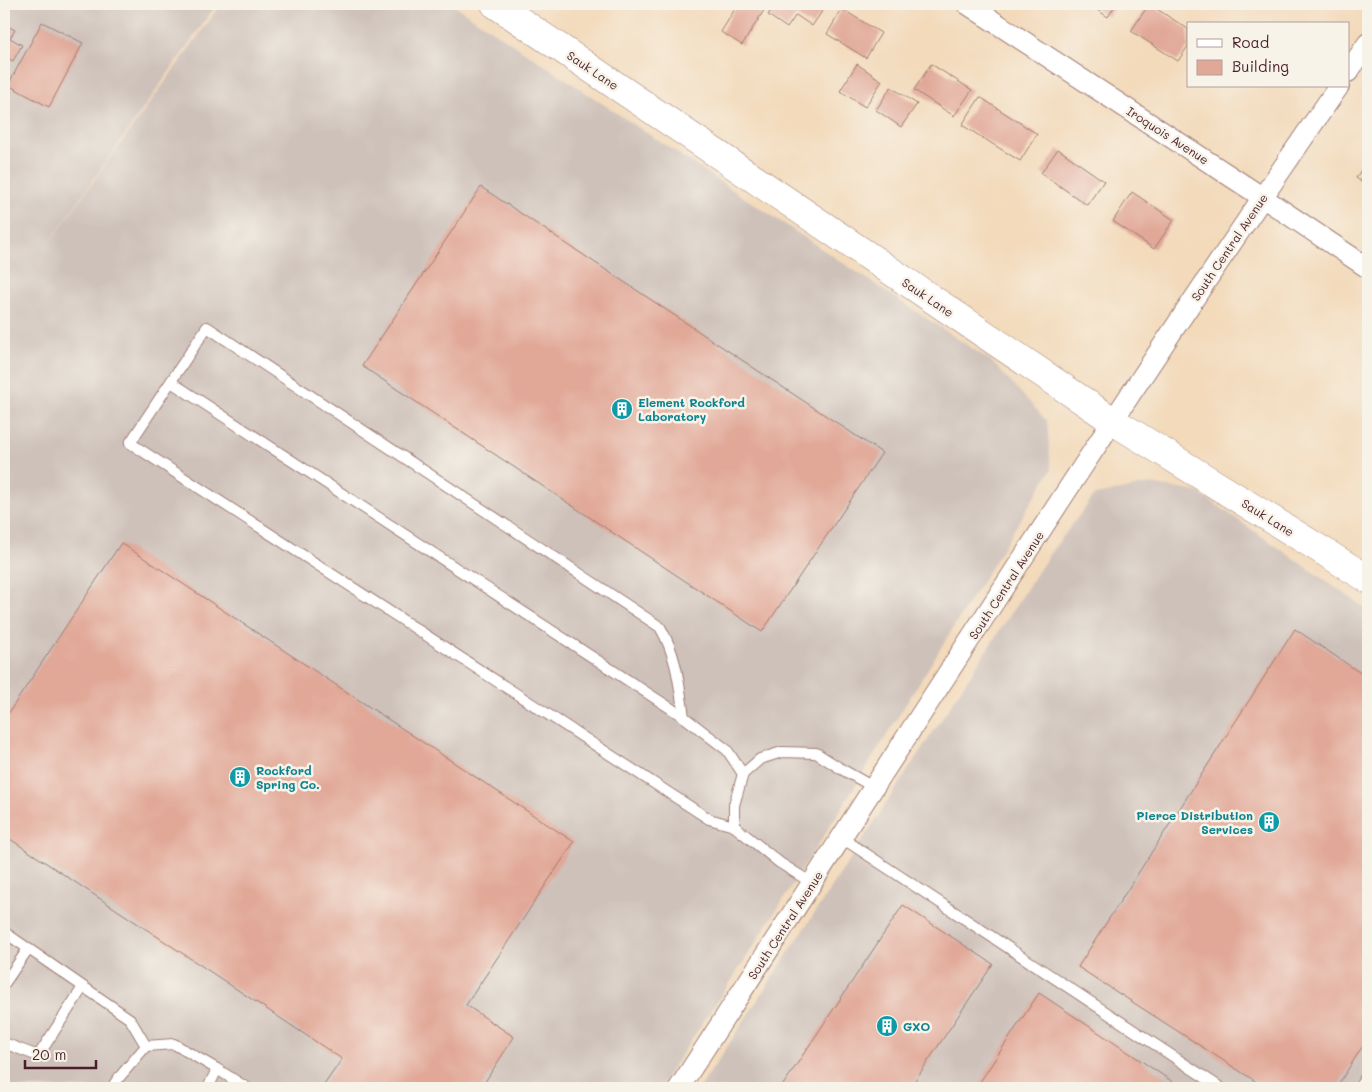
<svg xmlns="http://www.w3.org/2000/svg" width="1372" height="1092" font-family="Mali,sans-serif">
	<style>
		.industrial { fill: #cec1ba }
		.building { fill: #e1a797 }
		.lines { fill: none; stroke-linecap: round; stroke-linejoin: round }
		.lane-casing { stroke: #9e7c73; stroke-width: 12 }
		.street-casing { stroke: #9e7c73; stroke-width: 22 }
		.secondary-casing { stroke: #9e7c73; stroke-width: 29 }
		.lane { stroke: #fff; stroke-width: 10 }
		.street { stroke: #fff; stroke-width: 20 }
		.secondary { stroke: #fff; stroke-width: 28 }
		.labels { text-anchor: middle; dominant-baseline: central; stroke-width: 5; stroke-linejoin: round; paint-order: stroke }
		.street-label { font-size: 12px; fill: #4a1f2b; stroke: #f7f3e8 }
		.culture-label { font-size: 12px; font-weight: bold; fill: #0d838f; stroke: #f7f3e8; text-anchor: start }
	</style>
	<rect width="100%" height="100%" fill="#f7f3e8"/>
	<filter id="ink" filterUnits="userSpaceOnUse"><feTurbulence type="fractalNoise" baseFrequency=".02" numOctaves="2"/><feDisplacementMap in="SourceGraphic" scale="10" xChannelSelector="R" yChannelSelector="G"/><feConvolveMatrix kernelMatrix="1 2 1 2 8 2 1 2 1" color-interpolation-filters="sRGB"/></filter>
	<filter id="wash" filterUnits="userSpaceOnUse"><feTurbulence type="fractalNoise" baseFrequency=".0096" numOctaves="4" result="noise"/><feDisplacementMap in="SourceGraphic" scale="20" xChannelSelector="R" yChannelSelector="G"/><feGaussianBlur stdDeviation="1.12" result="paint"/><feColorMatrix in="noise" values="0 0 0 0 0 0 0 0 0 0 0 0 0 0 0 0 0 1.4 0 .05"/><feComposite in="paint" operator="in"/></filter>
	<g filter="url(#wash)">
		<rect width="100%" height="100%" fill="#f3dabb"/>
		<g class="industrial">
			<path d="M4,4h213l-183,260 187,-260h231l539,357 56,60 4,49 -212,342 -104,163 -76,113h-655z"/>
			<path d="M1150,484l48,8 170,118v478h-668l351,-536 44,-57z"/>
		</g>
		<g id="blocks">
			<g class="building">
				<path d="M738,4h30l-26,41 -21,-13z"/>
				<path d="M775,4h52l-15,22 -16,-11 -9,13 -19,-13z"/>
				<path d="M1088,4h28l-8,13z"/>
				<path d="M1149,4l39,25v17l-10,15 -47,-30z"/>
				<path d="M842,9l39,24 -15,25 -39,-24z"/>
				<path d="M42,22l41,21 -34,64 -41,-22z"/>
				<path d="M4,24l11,6 -5,8 12,7 -9,16 -9,-5z"/>
				<path d="M857,64l25,17 -17,26 -25,-16z"/>
				<path d="M931,64l41,26 -18,26 -40,-26z"/>
				<path d="M891,87l26,17 -16,23 -25,-17z"/>
				<path d="M980,97l57,37 -17,27 -58,-36z"/>
				<path d="M1058,149l46,32 -17,24 -46,-32z"/>
				<path d="M1368,158v28l-12,-8z"/>
				<path d="M481,187l401,266 -120,179 -400,-266z"/>
				<path d="M1132,192l42,28 -20,29 -41,-28z"/>
				<path d="M121,543l453,299 -108,163 48,32 -33,51h-151l-6,-3 18,-26 -338,-224v-115z"/>
				<path d="M1295,629l73,49v360l-32,50h-70l-188,-121z"/>
				<path d="M903,905l90,59 -83,124h-129z"/>
				<path d="M1039,993l143,95h-206z"/>
			</g>
		</g>
	</g>
	<g filter="url(#ink)">
		<use href="#blocks" fill-opacity="0" stroke="#9e7c73" stroke-width="1"/>
		<g class="lines">
			<g class="lane-casing">
				<g id="lane">
					<path d="M171,382l513,335"/>
					<path d="M734,826l-25,-7 -579,-376 77,-116 453,300c17,29 19,57 24,90l43,33 16,24"/>
					<path d="M842,838l379,250"/>
					<path d="M812,883l-32,-20 -46,-37v-21l9,-31 17,-15 22,-7 34,1 27,17 32,18"/>
					<path d="M4,932l126,87 16,27"/>
					<path d="M4,984l24,-35"/>
					<path d="M4,1043l34,13 45,-69"/>
					<path d="M112,1088l5,-8 29,-34 28,-2 43,25 30,19"/>
					<path d="M208,1088l9,-19"/>
					<path d="M1359,1088l9,-14"/>
				</g>
			</g>
			<g class="street-casing">
				<g id="street">
					<path d="M967,4l295,193 106,71"/>
					<path d="M1348,72l20,-29"/>
					<path d="M679,1088c218,-335 432,-673 660,-1002"/>
				</g>
			</g>
			<g class="secondary-casing">
				<path id="secondary" d="M495,4l618,417 255,158"/>
			</g>
			<use href="#lane" class="lane"/>
			<use href="#street" class="street"/>
			<use href="#secondary" class="secondary"/>
		</g>
	</g>
	<defs>
		<g id="building-disc" transform="scale(1.125)"><circle r="9.5" fill="#0f9aa8" stroke="#f7f3e8"/><path d="M-4-6H4V6H1V3H-1V6H-4ZM-2.5-4.3h1.7v1.8h-1.7ZM.8-4.3h1.7v1.8H.8ZM-2.5-1h1.7V.8h-1.7ZM.8-1h1.7V.8H.8Z" fill="#fff"/></g>
	</defs>
	<g fill-rule="evenodd">
		<use href="#building-disc" x="622" y="409"/>
		<use href="#building-disc" x="240" y="777"/>
		<use href="#building-disc" x="1269" y="822"/>
		<use href="#building-disc" x="887" y="1026"/>
	</g>
	<g class="labels">
		<g class="street-label">
			<text transform="translate(593 70) rotate(34)">Sauk Lane</text>
			<text transform="translate(1168 135) rotate(33)">Iroquois Avenue</text>
			<text transform="translate(1229 247) rotate(-56)">South Central Avenue</text>
			<text transform="translate(928 297) rotate(34)">Sauk Lane</text>
			<text transform="translate(1268 517) rotate(32)">Sauk Lane</text>
			<text transform="translate(1006 585) rotate(-57)">South Central Avenue</text>
			<text transform="translate(785 925) rotate(-57)">South Central Avenue</text>
		</g>
		<g class="culture-label">
			<text x="638" y="402">Element Rockford<tspan x="638" dy="14">Laboratory</tspan></text>
			<text x="256" y="770">Rockford<tspan x="256" dy="14">Spring Co.</tspan></text>
			<text x="1253" y="815" text-anchor="end">Pierce Distribution<tspan x="1253" dy="14">Services</tspan></text>
			<text x="903" y="1026">GXO</text>
		</g>
	</g>
	<rect width="1372" height="1092" fill="none" stroke="#f7f3e8" stroke-width="20"/>
	<rect x="1187" y="22" width="162" height="65" fill="#f7f3e8" stroke="#b29e9c"/>
	<rect x="1197" y="39" width="25" height="8" fill="#ffffff" stroke="#b29e9c"/>
	<text x="1232" y="48" font-size="15" fill="#4a1f2b">Road</text>
	<rect x="1197" y="60" width="25" height="15" fill="#e1a797" stroke="#b29e9c"/>
	<text x="1232" y="72" font-size="15" fill="#4a1f2b">Building</text>
	<path d="M25 1060v8h71v-8" fill="none" stroke="#4a1f2b" stroke-width="2.5"/>
	<text x="32" y="1060" font-size="15" fill="#4a1f2b" stroke="#f7f3e8" stroke-width="4" paint-order="stroke">20 m</text>
</svg>
